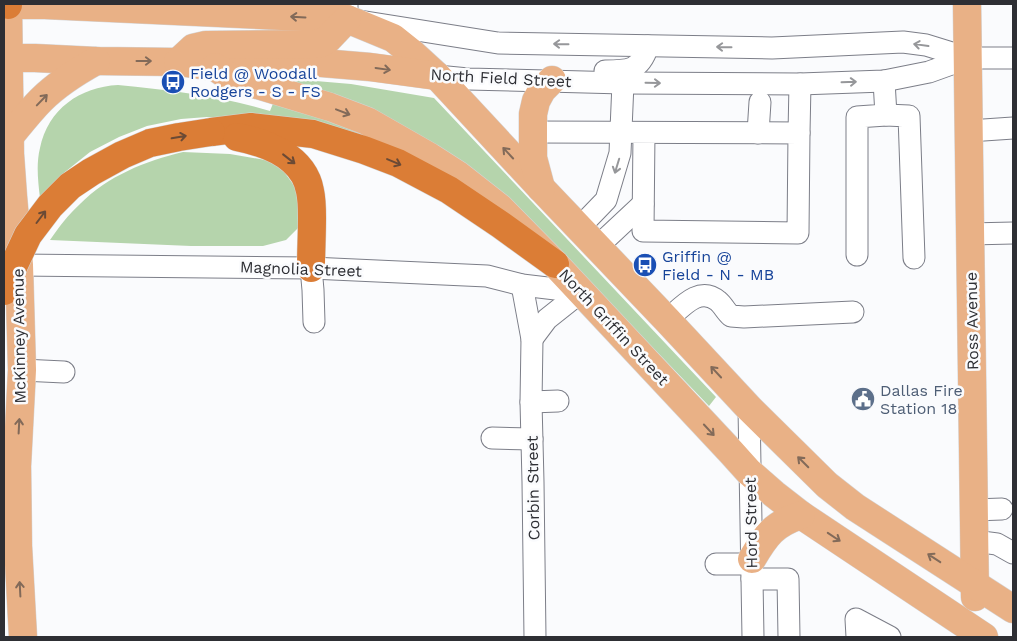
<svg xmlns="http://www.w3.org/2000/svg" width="1017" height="641" font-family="'Work Sans',sans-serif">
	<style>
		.green { fill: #b5d4ac }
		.water { fill: #66d3d4 }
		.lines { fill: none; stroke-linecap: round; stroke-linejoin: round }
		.minor-casing { stroke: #7c7e88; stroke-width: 23 }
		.major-casing { stroke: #d5d5d6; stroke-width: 29 }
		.highway-casing { stroke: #d5d5d6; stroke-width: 29 }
		.minor { stroke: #fff; stroke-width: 21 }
		.major { stroke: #e9b186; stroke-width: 28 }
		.highway { stroke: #db7d36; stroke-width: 28 }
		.highway-bridge-casing { stroke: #d5d5d6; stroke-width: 29; stroke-linecap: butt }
		.highway-bridge { stroke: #db7d36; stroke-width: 28 }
		.oneway { stroke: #826a59 }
		.oneway2 { stroke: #96979a }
		.oneway3 { stroke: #6b4a35 }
		.labels { text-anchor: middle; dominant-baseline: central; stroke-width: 5; stroke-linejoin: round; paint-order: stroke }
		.transit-label { font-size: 16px; fill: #164399; stroke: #fafbfd; text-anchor: start }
		.street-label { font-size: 16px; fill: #2e2f34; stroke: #fafbfd }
		.service-label { font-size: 16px; fill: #4e5e75; stroke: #fafbfd; text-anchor: start }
	</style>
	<rect width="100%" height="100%" fill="#fafbfd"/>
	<g class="green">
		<path d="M276,80h28l47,4 83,14 282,299 -7,9 -177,-184z"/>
		<path d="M118,85c52,5 102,11 152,26l4,-10 77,28 39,19 -134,-30 -49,-1 -26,2 -34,7 -28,11 -29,15 -25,20 -25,26c-2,-17 -4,-34 0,-50 8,-39 40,-61 78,-63z"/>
		<path d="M183,152l47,2 47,8 21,29 1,36 -13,13 -23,6h-72l-141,-6c9,-13 18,-25 30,-36 28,-28 65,-43 103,-52z"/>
	</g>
	<rect class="water" x="663" y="4" width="167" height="1"/>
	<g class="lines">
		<g class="minor-casing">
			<g id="minor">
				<path d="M347,4v15l151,24 274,5 131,-6 23,3 42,13h45"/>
				<path d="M605,71c24,0 35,0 43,-25"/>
				<path d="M437,76l31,3 155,4 177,1 84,-3 45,-9 39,-14"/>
				<path d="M886,115l23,1 5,142"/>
				<path d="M969,131l44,-3"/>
				<path d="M533,132l266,1 -1,100 -155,-2 1,-98"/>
				<path d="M758,133l2,-31"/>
				<path d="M799,133l1,-49"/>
				<path d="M579,228l27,-28 14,-47 3,-70"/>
				<path d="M970,234l43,-1"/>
				<path d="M597,247l46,-43"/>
				<path d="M857,255v-138l29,-2 -2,-34"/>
				<path d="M19,265l292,3 176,8 35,9 59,7"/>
				<path d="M311,268l2,22 1,32"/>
				<path d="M522,285l10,54 -1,63 2,80 2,155"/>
				<path d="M667,320c14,-12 32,-35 51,-19 5,4 8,11 13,15l13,1 109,-5"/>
				<path d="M532,339l15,-20 34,-27"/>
				<path d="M22,370l42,2"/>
				<path d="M531,402l27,-1"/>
				<path d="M749,408l4,229"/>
				<path d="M492,438l40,1"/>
				<path d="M974,510l28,-1"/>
				<path d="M974,541l23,3 16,9"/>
				<path d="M716,564h36"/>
				<path d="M752,579h36l1,58"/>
				<path d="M857,637l-1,-18 34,18"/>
			</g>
		</g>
		<g class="major-casing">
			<g id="major">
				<path d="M8,4l2,150 3,42 6,69 3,105 -5,96 1,80 5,91"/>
				<path d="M967,4l8,593"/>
				<path d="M4,5h41l302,14 46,19 20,16 24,22 104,112 126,132 82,88 78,77 28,22 158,102"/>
				<path d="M4,58h31l61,3 82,1 37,5 19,-9 40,1 96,8 67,9"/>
				<path d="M178,62l15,-14 13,-3 109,-1 6,-1 7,-4 19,-20"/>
				<path d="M215,67l13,9 102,31 37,14 63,36 28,18 42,33 55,56 176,188 18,20 25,22 27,21 183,122"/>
				<path d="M10,136c10,-12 20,-25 31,-36 16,-16 35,-28 55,-39"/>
				<path d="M541,188l-8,-30v-44l3,-13 6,-11 10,-10"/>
				<path d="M752,559c14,-24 22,-35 49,-44"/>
			</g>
		</g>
		<g class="highway-casing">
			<g id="highway">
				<path d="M7,4l1,1"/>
				<path d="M211,132l40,-5 62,7 51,16 34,13 51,27 52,35 54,39"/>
				<path d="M237,137c30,6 67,20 73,54 2,9 2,19 2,27 0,17 -1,34 -1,50"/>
			</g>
		</g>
		<use href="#minor" class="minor"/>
		<use href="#major" class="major"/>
		<use href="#highway" class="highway"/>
		<g class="highway-bridge-casing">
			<path id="highway-bridge" d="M4,291l9,-24 15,-32 22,-29 20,-20 21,-14 31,-17 28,-12 29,-6 32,-5"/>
		</g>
		<use href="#highway-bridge" class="highway-bridge"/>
	</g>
	<defs><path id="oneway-shaft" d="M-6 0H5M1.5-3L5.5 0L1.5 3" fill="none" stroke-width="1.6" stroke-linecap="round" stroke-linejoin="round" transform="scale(1.25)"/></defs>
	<g class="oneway">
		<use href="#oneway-shaft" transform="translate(298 17) rotate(-177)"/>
		<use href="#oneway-shaft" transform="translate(144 61)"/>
		<use href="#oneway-shaft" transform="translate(383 69) rotate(8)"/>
		<use href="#oneway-shaft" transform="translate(42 100) rotate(-46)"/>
		<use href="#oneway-shaft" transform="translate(343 112) rotate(21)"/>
		<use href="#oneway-shaft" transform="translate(508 153) rotate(-133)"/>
		<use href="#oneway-shaft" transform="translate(716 372) rotate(-133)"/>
		<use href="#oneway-shaft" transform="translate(19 426) rotate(-87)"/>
		<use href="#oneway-shaft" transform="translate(709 430) rotate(47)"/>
		<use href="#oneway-shaft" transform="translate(803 462) rotate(-135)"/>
		<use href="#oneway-shaft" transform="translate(834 537) rotate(34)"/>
		<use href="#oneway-shaft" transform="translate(934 558) rotate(-147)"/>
		<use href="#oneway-shaft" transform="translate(20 589) rotate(-93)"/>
	</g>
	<g class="oneway2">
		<use href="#oneway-shaft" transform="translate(561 44) rotate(-179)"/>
		<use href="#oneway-shaft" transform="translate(921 45) rotate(-172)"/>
		<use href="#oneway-shaft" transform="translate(724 47) rotate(-179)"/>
		<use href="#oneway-shaft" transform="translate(849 82) rotate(-2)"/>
		<use href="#oneway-shaft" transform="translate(653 83) rotate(1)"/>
		<use href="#oneway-shaft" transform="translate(617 166) rotate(107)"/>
	</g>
	<g class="oneway3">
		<use href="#oneway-shaft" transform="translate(179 137) rotate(-10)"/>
		<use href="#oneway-shaft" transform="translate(289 159) rotate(38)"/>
		<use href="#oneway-shaft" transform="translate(394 162) rotate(23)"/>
		<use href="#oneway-shaft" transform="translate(41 217) rotate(-53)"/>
	</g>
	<defs>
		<g id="bus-disc" transform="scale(1.25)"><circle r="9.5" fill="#1a4fb4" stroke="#fafbfd"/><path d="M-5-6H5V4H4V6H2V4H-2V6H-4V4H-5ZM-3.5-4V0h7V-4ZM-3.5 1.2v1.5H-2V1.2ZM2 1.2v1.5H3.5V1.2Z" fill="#fff"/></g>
		<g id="civic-disc" transform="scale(1.25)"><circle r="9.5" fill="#5c6f8a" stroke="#fafbfd"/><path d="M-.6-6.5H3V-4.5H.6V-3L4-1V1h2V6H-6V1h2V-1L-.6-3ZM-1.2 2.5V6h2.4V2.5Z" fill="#fff"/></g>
	</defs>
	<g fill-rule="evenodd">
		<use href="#bus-disc" x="173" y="82"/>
		<use href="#bus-disc" x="645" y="265"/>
		<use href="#civic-disc" x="863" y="399"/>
	</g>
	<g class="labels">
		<g class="transit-label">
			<text x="190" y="73">Field @ Woodall<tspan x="190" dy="18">Rodgers - S - FS</tspan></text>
			<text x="662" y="256">Griffin @<tspan x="662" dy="18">Field - N - MB</tspan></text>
		</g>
		<g class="street-label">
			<text transform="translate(501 78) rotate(3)">North Field Street</text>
			<text transform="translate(301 269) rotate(2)">Magnolia Street</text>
			<text transform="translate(972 321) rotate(-91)">Ross Avenue</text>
			<text transform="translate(614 327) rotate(47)">North Griffin Street</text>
			<text transform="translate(19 336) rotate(-91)">McKinney Avenue</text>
			<text transform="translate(533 488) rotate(-91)">Corbin Street</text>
			<text transform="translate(751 523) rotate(-91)">Hord Street</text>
		</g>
		<g class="service-label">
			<text x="880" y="390">Dallas Fire<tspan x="880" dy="18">Station 18</tspan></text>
		</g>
	</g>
	<rect width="1017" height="641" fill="none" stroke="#2e2f34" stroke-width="10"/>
</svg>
